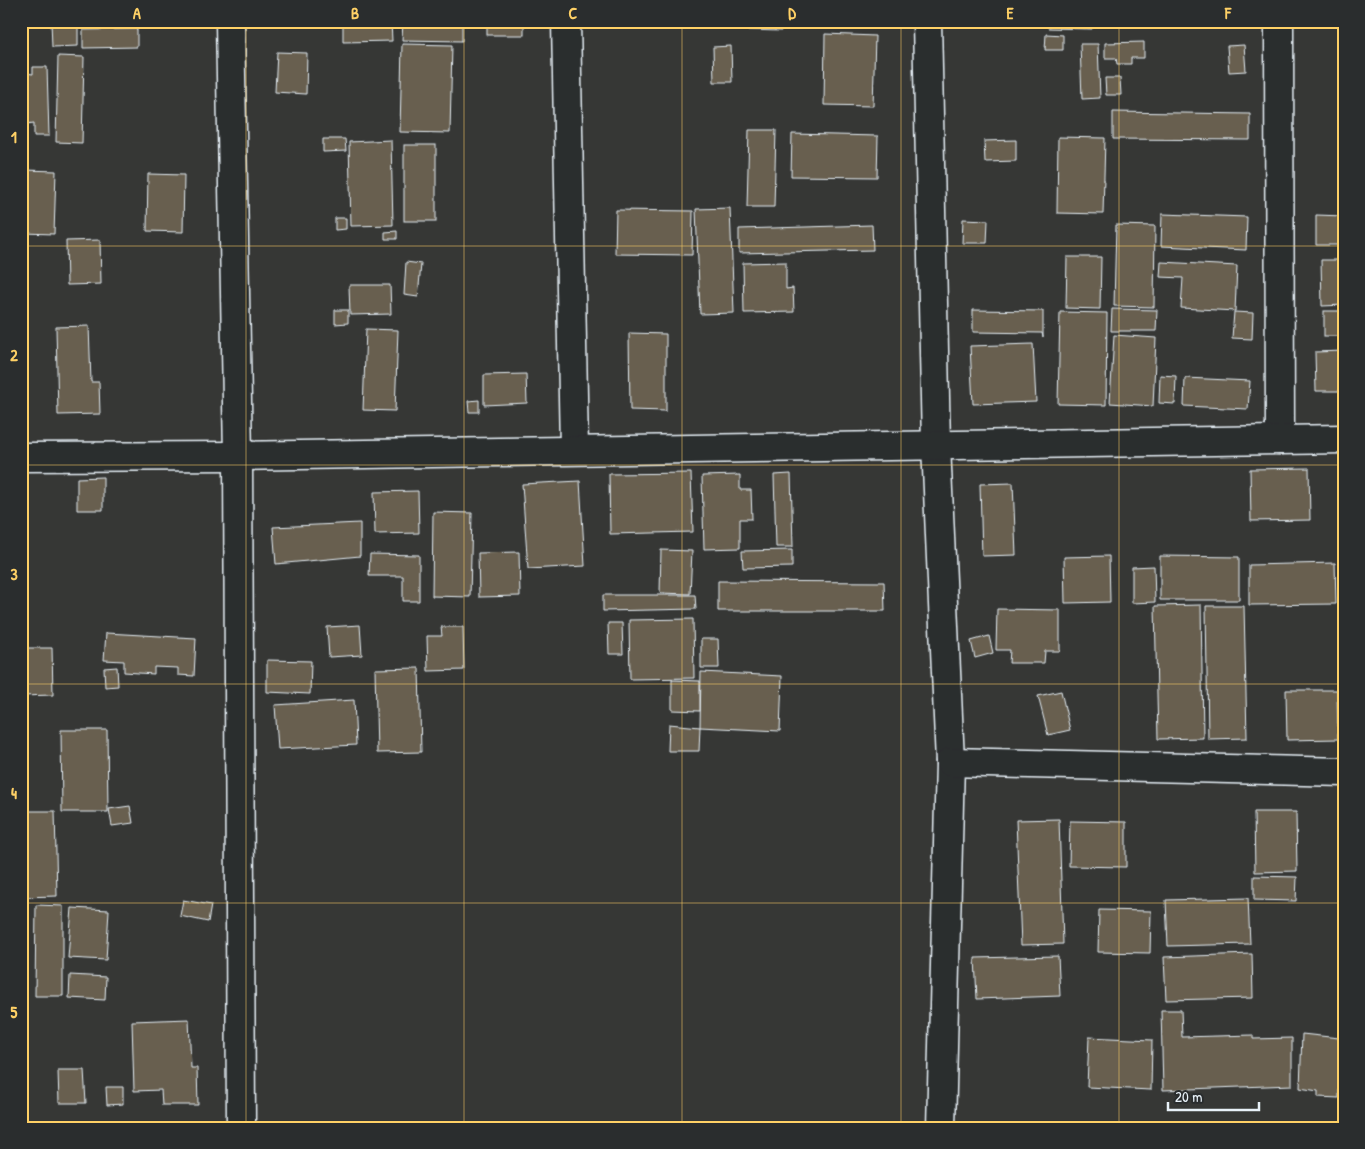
<svg xmlns="http://www.w3.org/2000/svg" width="1365" height="1149" font-family="'Patrick Hand',sans-serif">
	<style>
		.building { fill: #675f4f; stroke: #e8f1f8 }
		.lines { fill: none; stroke-linecap: round; stroke-linejoin: round }
		.minor-casing { stroke: #e8f1f8; stroke-width: 31 }
		.minor { stroke: #2a2d2e; stroke-width: 28 }
		.grid { fill: none; stroke: #ffd166; stroke-width: 1; stroke-opacity: 0.55 }
		.neatline { fill: none; stroke: #ffd166; stroke-width: 2 }
		.grid-label { font-size: 16px; text-anchor: middle; font-weight: bold; fill: #ffd166 }
	</style>
	<rect width="100%" height="100%" fill="#363735"/>
	<filter id="ink" filterUnits="userSpaceOnUse"><feTurbulence type="fractalNoise" baseFrequency=".02" numOctaves="2"/><feDisplacementMap in="SourceGraphic" scale="10" xChannelSelector="R" yChannelSelector="G"/><feConvolveMatrix kernelMatrix="1 2 1 2 8 2 1 2 1" color-interpolation-filters="sRGB"/></filter>
	<g filter="url(#ink)">
		<g class="building">
			<path d="M51,21h27v25l-26,1z"/>
			<path d="M343,21h48l1,20 -49,1z"/>
			<path d="M403,21h59v20l-60,-1z"/>
			<rect x="487" y="21" width="37" height="14"/>
			<path d="M747,21h34v10l-34,-1z"/>
			<path d="M1048,21h45l-1,8 -44,-1z"/>
			<path d="M137,29v18l-54,1v-18z"/>
			<path d="M825,34l50,2 -2,70 -49,-1z"/>
			<path d="M1046,34l17,1v15h-18z"/>
			<path d="M1144,42v16h-13v6h-14l-1,-6h-11v-15z"/>
			<path d="M402,44l50,1 -2,88 -50,-1z"/>
			<path d="M1080,44h18l2,54 -18,1z"/>
			<path d="M1244,45l2,26 -17,1 -2,-26z"/>
			<path d="M731,46l1,36h-18l-1,-35z"/>
			<path d="M277,52l30,1 -1,41 -31,-2z"/>
			<path d="M58,56l26,1 -2,86 -26,-1z"/>
			<path d="M33,67h14l2,69h-15v-13l-8,1 -1,-51 8,1z"/>
			<path d="M1105,78h15l1,17h-15z"/>
			<path d="M1113,112l137,2v26l-137,-1z"/>
			<path d="M749,130h27l-2,77h-27z"/>
			<path d="M792,134l86,2 -1,41 -86,-1z"/>
			<path d="M1058,137l47,1 -2,76 -46,-1z"/>
			<path d="M323,139h22l1,12 -23,1z"/>
			<path d="M391,140l2,85 -42,1 -2,-84z"/>
			<path d="M1016,140v21l-31,1 -1,-21z"/>
			<rect x="404" y="145" width="32" height="76"/>
			<path d="M25,170l31,1 -2,63 -30,-1z"/>
			<path d="M148,174l36,1 -1,57 -36,-1z"/>
			<path d="M730,208l4,105 -34,1 -4,-105z"/>
			<path d="M616,210l77,1 -1,44 -77,-1z"/>
			<path d="M1162,214l85,3 -1,33 -85,-4z"/>
			<path d="M1316,215l28,1v29h-28z"/>
			<path d="M335,218h11v11l-11,1z"/>
			<path d="M963,219l25,1 -1,23h-25z"/>
			<path d="M872,225l1,25 -134,3v-24z"/>
			<path d="M1116,225l39,1 -1,81 -40,-1z"/>
			<path d="M397,231v8h-12v-7z"/>
			<path d="M100,240l1,44 -34,1 -1,-44z"/>
			<path d="M1067,257h34l-1,52 -34,-1z"/>
			<path d="M1321,260h23v45l-22,1z"/>
			<path d="M406,262l15,2 -3,33 -14,-2z"/>
			<path d="M786,262v27l7,-1 1,24 -50,1 -1,-50z"/>
			<path d="M1161,262l76,4 -2,45 -54,-3 2,-30 -23,-1z"/>
			<path d="M349,285h41l1,29 -41,1z"/>
			<path d="M1112,309l45,1 -1,21h-45z"/>
			<path d="M335,310h13v13l-13,1z"/>
			<path d="M973,310l70,1v26l-1,-4 -69,-1z"/>
			<rect x="1324" y="311" width="20" height="25"/>
			<path d="M1060,312l47,1 -1,92 -48,-1z"/>
			<path d="M1234,312l19,1 -1,26 -20,-1z"/>
			<path d="M89,326l2,56h8l1,32 -42,1 -2,-88z"/>
			<path d="M366,329l32,1 -3,81 -32,-1z"/>
			<path d="M629,333l37,1v77l-36,-1z"/>
			<path d="M1114,335l42,3 -3,68 -43,-3z"/>
			<path d="M1033,344l3,58 -63,2 -3,-58z"/>
			<path d="M1344,351v40h-28l-1,-39z"/>
			<path d="M526,374l1,29 -43,2v-30z"/>
			<path d="M1160,375l16,1 -1,28 -16,-1z"/>
			<path d="M1185,378l65,3 -2,28 -64,-3z"/>
			<path d="M479,400v12h-10l-1,-11z"/>
			<path d="M1309,468l1,52 -59,1 -1,-52z"/>
			<path d="M691,473l2,59 -83,2 -1,-60z"/>
			<path d="M791,474l2,73h-17l-2,-72z"/>
			<path d="M740,475v15h11l1,29h-12v29l-36,1 -2,-73z"/>
			<path d="M103,477v33h-26v-32z"/>
			<path d="M580,481l5,85 -57,3 -6,-85z"/>
			<path d="M1013,483l3,72 -34,1 -2,-72z"/>
			<path d="M418,491l1,42 -44,1 -1,-42z"/>
			<path d="M433,512l39,1 -2,84 -38,-1z"/>
			<path d="M360,523v33l-84,8 -3,-37z"/>
			<path d="M661,550l31,1 -2,43 -30,-1z"/>
			<path d="M792,550v17l-49,1 -1,-17z"/>
			<path d="M519,552l1,44 -41,1 -1,-44z"/>
			<path d="M370,554l49,1v46h-16v-25h-34z"/>
			<path d="M1109,556l1,46 -45,1 -1,-46z"/>
			<path d="M1160,556l79,1v43h-79z"/>
			<path d="M1335,563l1,41 -87,1v-40z"/>
			<path d="M1154,566l1,36 -23,1v-36z"/>
			<path d="M718,581l166,1 1,29h-167z"/>
			<path d="M603,595h92l1,14 -93,2z"/>
			<path d="M1201,605l2,133 -45,1 -3,-133z"/>
			<path d="M1206,606h38l3,132 -39,1z"/>
			<path d="M997,609l63,1v41h-15l-1,12h-35l1,-13h-14z"/>
			<path d="M1341,611h3v129z"/>
			<path d="M693,619l1,59 -64,1 -1,-59z"/>
			<path d="M608,623h14l1,31h-14z"/>
			<path d="M360,625l2,30 -33,2 -2,-30z"/>
			<path d="M441,627h22l1,43 -36,1 -1,-35h15z"/>
			<path d="M106,633l90,5 -2,38 -16,-1v-7l-24,-1v7l-30,-2v-11l-20,-1z"/>
			<path d="M989,636l4,17 -18,5 -4,-17z"/>
			<path d="M701,639h17l1,29h-18z"/>
			<path d="M21,648h31l1,47 -32,1z"/>
			<path d="M267,660l44,1 -1,33 -43,-2z"/>
			<path d="M117,667l1,19 -13,1 -1,-19z"/>
			<path d="M419,668l2,84 -44,1 -2,-84z"/>
			<path d="M701,672l81,4 -2,55 -80,-4z"/>
			<path d="M672,680l28,1v30l-28,-1z"/>
			<path d="M1286,690h51l1,49 -51,1z"/>
			<path d="M1061,691l9,39 -22,5 -10,-39z"/>
			<path d="M354,700l2,45 -78,4 -3,-44z"/>
			<path d="M669,724l31,3 -1,24h-31z"/>
			<path d="M61,730h46l1,82h-46z"/>
			<path d="M130,806l3,17 -21,3 -3,-17z"/>
			<path d="M21,811h34l2,85 -36,1z"/>
			<path d="M1254,812h42l1,59 -42,1z"/>
			<path d="M1059,819l4,125 -42,1 -5,-125z"/>
			<path d="M1070,821l56,1v45l-57,-1z"/>
			<path d="M1254,876l43,1 -1,24 -42,-1z"/>
			<path d="M1248,898l2,46 -82,2 -2,-46z"/>
			<path d="M183,900l28,5 -3,17 -28,-6z"/>
			<path d="M36,905l27,1v90h-28z"/>
			<path d="M72,908l37,2 -3,50 -38,-2z"/>
			<path d="M1099,910l52,1 -1,42 -52,-1z"/>
			<path d="M1252,954l1,44 -87,2 -2,-43z"/>
			<path d="M1058,956l2,40 -83,3 -2,-41z"/>
			<path d="M70,975l36,2 -1,23 -36,-2z"/>
			<path d="M1161,1010h20l1,27 71,-2v4l39,-1v47l-129,5z"/>
			<path d="M189,1019l2,49h6l1,37h-36l-1,-15 -27,1 -2,-70z"/>
			<path d="M1302,1034l37,4v60l-21,-1v-6l-18,-3z"/>
			<path d="M1089,1037l63,3 -1,50 -64,-3z"/>
			<path d="M58,1070h26l2,33h-27z"/>
			<path d="M106,1087h17v17l-16,1z"/>
		</g>
		<g class="lines">
			<g class="minor-casing">
				<g id="minor">
					<path d="M230,21l8,435 3,672"/>
					<path d="M566,21l8,429"/>
					<path d="M927,21l9,424 14,317 -9,366"/>
					<path d="M1279,21l1,419"/>
					<path d="M21,457l217,-1 1106,-17"/>
					<path d="M950,762l394,10"/>
				</g>
			</g>
			<use href="#minor" class="minor"/>
		</g>
	</g>
	<path class="grid" d="M246,21v1107M464,21v1107M682,21v1107M901,21v1107M1119,21v1107M21,246h1323M21,465h1323M21,684h1323M21,903h1323"/>
	<rect width="1365" height="1149" fill="none" stroke="#2a2d2e" stroke-width="55"/>
	<path d="M1168 1102v8h91v-8" fill="none" stroke="#e8f1f8" stroke-width="2.5"/>
	<text x="1175" y="1102" font-size="15" fill="#e8f1f8" stroke="#2a2d2e" stroke-width="4" paint-order="stroke">20 m</text>
	<rect x="28" y="28" width="1310" height="1094" class="neatline"/>
	<g class="grid-label">
		<text x="137" y="19">A</text>
		<text x="355" y="19">B</text>
		<text x="573" y="19">C</text>
		<text x="792" y="19">D</text>
		<text x="1010" y="19">E</text>
		<text x="1228" y="19">F</text>
		<text x="14" y="143">1</text>
		<text x="14" y="361">2</text>
		<text x="14" y="580">3</text>
		<text x="14" y="799">4</text>
		<text x="14" y="1018">5</text>
	</g>
</svg>
